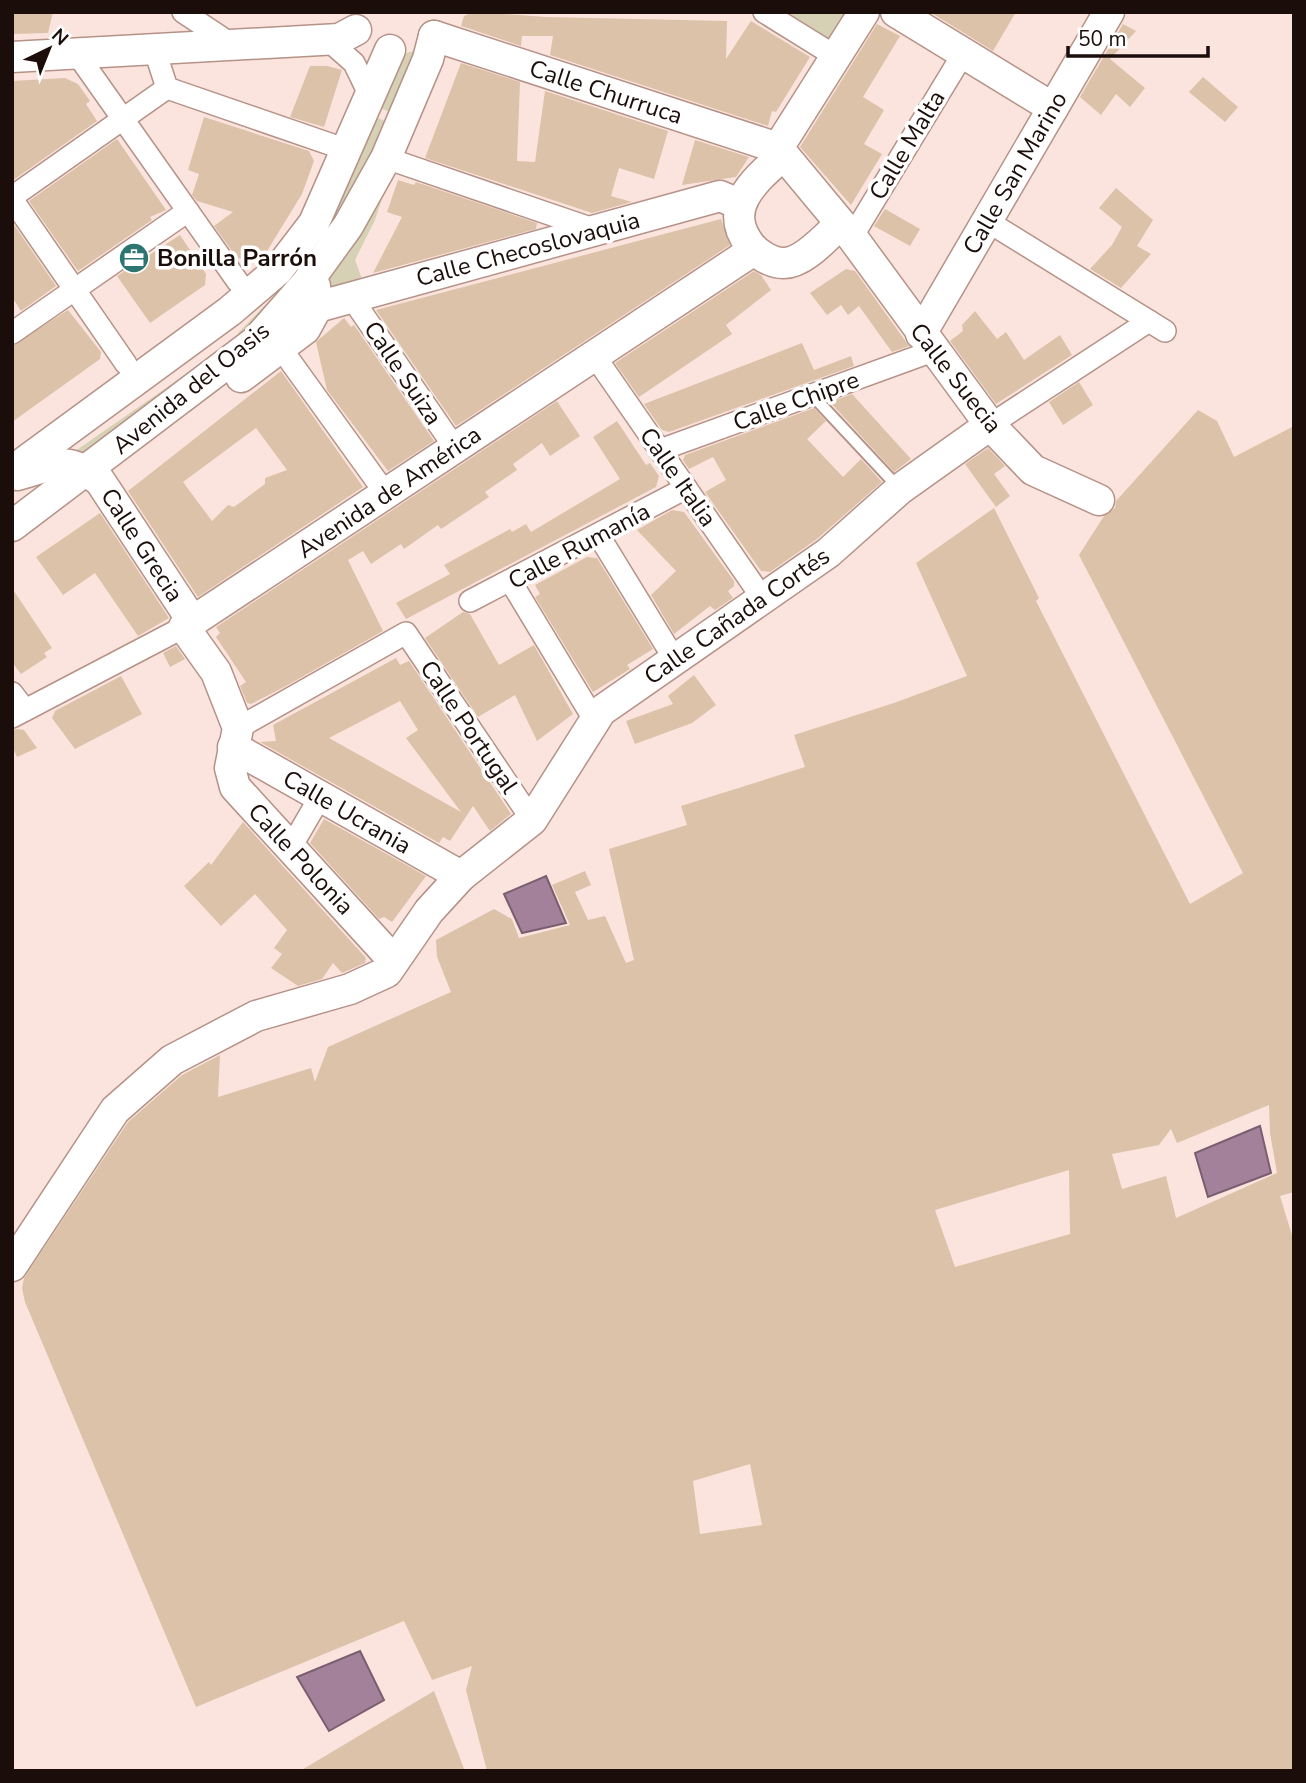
<svg xmlns="http://www.w3.org/2000/svg" width="1306" height="1783" font-family="'Nunito Sans',sans-serif">
	<style>
		.green { fill: #d6d1b4 }
		.water { fill: #a3819a; stroke: #7a5e6f; stroke-width: 2 }
		.building { fill: #dcc2a8; fill-rule: evenodd }
		.lines { fill: none; stroke-linecap: round; stroke-linejoin: round }
		.lane-casing { stroke: #b59287; stroke-width: 14 }
		.street-casing { stroke: #b59287; stroke-width: 24 }
		.secondary-casing { stroke: #b59287; stroke-width: 33 }
		.lane { stroke: #fff; stroke-width: 10 }
		.street { stroke: #fff; stroke-width: 21 }
		.secondary { stroke: #fff; stroke-width: 30 }
		.labels { text-anchor: middle; dominant-baseline: central; stroke-width: 7; stroke-linejoin: round; paint-order: stroke }
		.street-label { font-size: 24px; fill: #1b0e0a; stroke: #fff }
		.poi-label { font-size: 24px; font-weight: bold; fill: #1b0e0a; stroke: #fff; text-anchor: start }
	</style>
	<rect width="100%" height="100%" fill="#fbe4dd"/>
	<g class="green">
		<path d="M764,12h100l-29,44z"/>
		<path d="M424,48l-27,67 -19,-8 25,-53z"/>
		<path d="M375,117l18,7 -44,83 -106,132 -5,-6 36,-37 52,-65z"/>
		<path d="M389,177l-14,43 -20,40 8,22 -35,10 -1,-23z"/>
		<path d="M225,347l-145,113 -12,-4z"/>
	</g>
	<g class="water">
		<path d="M546,876l20,47 -44,10 -18,-39z"/>
		<path d="M1260,1126l11,47 -63,24 -13,-44z"/>
		<path d="M360,1651l24,49 -55,31 -32,-54z"/>
	</g>
	<g class="building">
		<path d="M12,12h41l-5,21 -36,1z"/>
		<path d="M474,12l72,5 181,4 -1,38 25,-38 59,36 -34,55 -4,-1 -4,15 -218,-71 3,-19h-31l-1,10 -60,-20 3,-10z"/>
		<path d="M930,12h86l-23,39z"/>
		<path d="M877,24l23,12 -37,61 21,13 -20,34 18,10 -31,51 -51,-58z"/>
		<path d="M1123,24l13,7 -26,28 35,29 -15,19 -14,-13 -15,21 -21,-18z"/>
		<path d="M461,63l59,19 -3,79 18,1 10,-71 123,40 -14,48 -35,-11 -8,28 21,6 -40,11 -167,-55z"/>
		<path d="M310,66h17l15,4 -18,57 -34,-10z"/>
		<path d="M1203,77l35,30 -13,15 -36,-30z"/>
		<path d="M65,78l13,6 12,17 -4,3 11,17 -85,60v-100z"/>
		<path d="M204,117l105,34 5,10 -12,33 -38,62 -13,4 -14,-2 -23,-32 19,-14 -36,-11 -5,-6 7,-21 -11,-4z"/>
		<path d="M117,139l49,71 -16,7 2,3 -74,51 -49,-70z"/>
		<path d="M695,140l54,17 -13,20 -54,8z"/>
		<path d="M398,180l16,5 2,-3 121,41 -1,6 -163,44 29,-56 -15,-5z"/>
		<path d="M1116,188l37,32 -16,26 14,8 -30,34 -31,-19 22,-24 10,-18 -23,-19z"/>
		<path d="M885,209l35,20 -10,17 -36,-20z"/>
		<path d="M721,219l9,26 -274,181 -80,-116z"/>
		<path d="M12,222l44,64 -35,25 -9,-14z"/>
		<path d="M180,235l26,39 -1,11 -55,38 -33,-47z"/>
		<path d="M846,269l9,2 54,75 -17,6 -33,-46 -11,9 -7,-10 -14,10 -17,-22z"/>
		<path d="M754,271l7,4 10,15 -45,35 6,9 -93,63 -24,-34z"/>
		<path d="M68,310l33,42 -1,7 -88,63v-76z"/>
		<path d="M975,311l22,28 9,-7 18,28 36,-25 12,20 -76,49 -46,-63 13,-10 -1,-6z"/>
		<path d="M344,318l7,9 3,-2 80,116 -46,30 -61,-81 -11,-48z"/>
		<path d="M802,343l12,27 37,-14 3,10 -185,66 -7,-2 -18,-26z"/>
		<path d="M281,371l82,116 -165,110 -70,-106zM256,428l31,42 -22,8v6l-31,23 -6,-2 -16,16 -29,-39z"/>
		<path d="M1079,382l14,23 -30,20 -14,-23z"/>
		<path d="M852,394l59,65 -17,13 -64,-70z"/>
		<path d="M557,401l23,35 -30,20 -8,-13 -29,21 4,6 -32,22 4,5 -48,32 -3,-4 -34,24 -3,-5 -30,20 -8,-13 -15,9 35,71 -97,55 -35,18 -4,-1 -7,-17 6,-4 -30,-45 4,-4 -4,-6z"/>
		<path d="M814,408l12,13 -19,18 36,38 18,-18 21,23 -65,57 -47,33 -9,-1 -56,-79 21,-12 -13,-23 -24,12 -6,-9 2,-5z"/>
		<path d="M1198,410l19,11 17,36 60,-31v766l-14,4 14,46v529h-807l-21,-81 6,-24 -40,14 -28,-59 -208,86 -171,-405 -3,-14 2,-10 104,-156 54,-47 38,-20 -2,42 93,-29 4,14 13,-35 123,-55 -14,-35 -1,-17 58,-31 18,10 7,19 51,-13 -18,-40 33,-14 6,14 -16,7 13,28 17,-4 21,47 8,-3 -25,-111 78,-24 -6,-19 124,-39 -11,-32 100,-32 73,-27 -51,-113 78,-55 45,90 -3,3 154,303 53,-31 -164,-318 25,-39 11,-8 1,-7zM1269,1105l1,28 7,40 -101,45 -10,-42 -44,13 -10,-35 47,-9 12,-16 6,14zM1069,1170l1,64 -115,33 -20,-57zM750,1464l12,61 -62,9 -7,-53z"/>
		<path d="M617,421l29,44 4,-2 9,13 -3,11 -250,132 -10,-16 54,-29 -6,-9 66,-36 2,3 14,-8 5,8 89,-53 -27,-42z"/>
		<path d="M988,448l17,18 -11,8 16,22 -14,11 -31,-43z"/>
		<path d="M672,510l12,2 50,69v5l-6,5 5,7 -18,12 -5,-4 -36,28 -23,-39 25,-24 -39,-41z"/>
		<path d="M100,513l69,105 -31,18 -43,-63 -32,22 -27,-38z"/>
		<path d="M587,557l10,1 56,91 -26,16 3,4 -37,23 -58,-95 5,-3 -5,-9z"/>
		<path d="M12,588l40,60 -8,5 3,4 -26,17 -9,-12z"/>
		<path d="M463,612l7,2 29,51 35,-20 39,69 -36,27 -22,-46 -37,22 -53,-79z"/>
		<path d="M176,646l9,13 -15,8 -7,-14z"/>
		<path d="M396,658l4,7 9,-4 102,153 -21,17 -17,-25 -23,35 -7,-4 -4,6 -179,-101 16,-1 -3,-16zM400,701l18,29 -12,8 55,74 -132,-74z"/>
		<path d="M694,675l22,30 -24,18 -57,21 -9,-23 47,-17 -5,-8z"/>
		<path d="M121,676l21,38 -67,35 -23,-31 3,-7z"/>
		<path d="M18,729l6,1 13,18 -20,9 -5,-11v-16z"/>
		<path d="M324,819l102,57 -34,46 -8,-5 -5,2 -69,-76z"/>
		<path d="M243,822l123,136 -1,5 -23,10 -9,-10 -11,16 -24,7 -27,-18 11,-14 -8,-6 13,-18 -32,-36 -34,32 -37,-40 25,-24 2,3z"/>
		<path d="M434,1691l31,80h-165z"/>
	</g>
	<g class="lines">
		<g class="lane-casing">
			<path id="lane" d="M812,395l86,92"/>
		</g>
		<g class="street-casing">
			<g id="street">
				<path d="M183,12l51,34"/>
				<path d="M764,12l71,44"/>
				<path d="M328,40l26,23 17,35"/>
				<path d="M155,51l12,37 180,62"/>
				<path d="M77,54l161,228"/>
				<path d="M386,158l210,72"/>
				<path d="M12,197l155,-109"/>
				<path d="M12,199l114,165"/>
				<path d="M987,221l178,110"/>
				<path d="M852,237l111,-183"/>
				<path d="M351,297l104,151"/>
				<path d="M12,333l176,-122"/>
				<path d="M280,347l106,147"/>
				<path d="M594,355l169,244"/>
				<path d="M990,425l159,-104"/>
				<path d="M660,450l273,-99"/>
				<path d="M599,536l76,124"/>
				<path d="M511,582l84,139"/>
				<path d="M470,601l216,-113"/>
				<path d="M12,693l13,17"/>
				<path d="M12,717l172,-90"/>
				<path d="M238,728l168,-95 126,187"/>
				<path d="M291,847l29,-50"/>
			</g>
		</g>
		<g class="secondary-casing">
			<g id="secondary">
				<path d="M864,12l-86,136 74,89 138,188 43,45 66,30"/>
				<path d="M896,12l157,96"/>
				<path d="M434,36l344,112"/>
				<path d="M12,57l327,-18 17,-9"/>
				<path d="M782,156c-28,25 -60,52 -32,89 7,9 21,18 33,18 20,1 44,-27 57,-39"/>
				<path d="M317,307l403,-111 19,8"/>
				<path d="M921,334l188,-322"/>
				<path d="M241,377l64,-48 12,-22 -2,-21"/>
				<path d="M12,471l218,-160 48,-41 36,-47 76,-173"/>
				<path d="M17,475c36,-10 51,-20 83,6l93,141"/>
				<path d="M12,526l243,-184 51,-58 42,-58 38,-68 42,-99 6,-23"/>
				<path d="M233,747l228,129"/>
				<path d="M394,961l-159,-174 -5,-19 8,-40 -22,-56 -32,-45 570,-377"/>
				<path d="M12,1266l103,-156 57,-50 84,-44 94,-27 37,-17 42,-61 32,-35 71,-56 69,-109 227,-158 72,-64 90,-64"/>
			</g>
		</g>
		<use href="#lane" class="lane"/>
		<use href="#street" class="street"/>
		<use href="#secondary" class="secondary"/>
	</g>
	<defs>
		<g id="office-disc" transform="scale(1.575)"><circle r="9.5" fill="#2c7571" stroke="#fff"/><path d="M-6-3h4V-5.5h4V-3h4V5H-6ZM-1-4.5V-3h2v-1.5ZM-6 0V1H6V0Z" fill="#fff"/></g>
	</defs>
	<g fill-rule="evenodd">
		<use href="#office-disc" x="134" y="258"/>
	</g>
	<g class="labels">
		<g class="street-label">
			<text transform="translate(606 92) rotate(18)">Calle Churruca</text>
			<text transform="translate(907 145) rotate(-59)">Calle Malta</text>
			<text transform="translate(1015 173) rotate(-60)">Calle San Marino</text>
			<text transform="translate(528 249) rotate(-15)">Calle Checoslovaquia</text>
			<text transform="translate(403 373) rotate(56)">Calle Suiza</text>
			<text transform="translate(956 378) rotate(52)">Calle Suecia</text>
			<text transform="translate(191 388) rotate(-39)">Avenida del Oasis</text>
			<text transform="translate(796 401) rotate(-20)">Calle Chipre</text>
			<text transform="translate(678 477) rotate(55)">Calle Italia</text>
			<text transform="translate(389 492) rotate(-34)">Avenida de América</text>
			<text transform="translate(142 545) rotate(57)">Calle Grecia</text>
			<text transform="translate(579 546) rotate(-28)">Calle Rumanía</text>
			<text transform="translate(737 616) rotate(-35)">Calle Cañada Cortés</text>
			<text transform="translate(469 727) rotate(56)">Calle Portugal</text>
			<text transform="translate(347 812) rotate(30)">Calle Ucrania</text>
			<text transform="translate(301 859) rotate(47)">Calle Polonia</text>
		</g>
		<g class="poi-label">
			<text x="157" y="258">Bonilla Parrón</text>
		</g>
	</g>
	<rect width="1306" height="1783" fill="none" stroke="#1b0e0a" stroke-width="28"/>
	<g transform="translate(49 49) rotate(43)" stroke="#ffffff" stroke-width="5" paint-order="stroke">
	<path d="M0-5L12 26L0 18L-12 26Z" fill="#1b0e0a"/>
	<text y="-10" font-size="19" font-weight="bold" text-anchor="middle" fill="#1b0e0a">N</text>
	</g>
	<path d="M1068 46v10h140v-10" fill="none" stroke="#1b0e0a" stroke-width="3.5"/>
	<text x="1078" y="46" font-size="21" fill="#1b0e0a" stroke="#ffffff" stroke-width="5" paint-order="stroke">50 m</text>
</svg>
